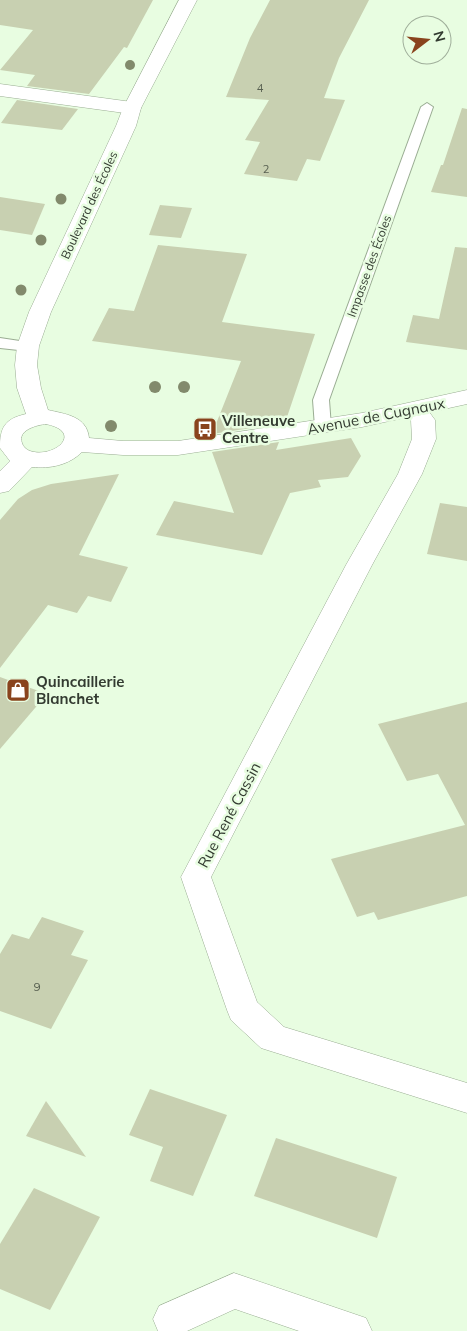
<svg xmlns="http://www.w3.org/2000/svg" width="467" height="1331" font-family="Mulish,sans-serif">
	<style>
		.building { fill: #c8d0b1 }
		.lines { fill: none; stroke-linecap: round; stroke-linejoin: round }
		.lane-casing { stroke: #9aad93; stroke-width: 2 }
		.street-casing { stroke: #9aad93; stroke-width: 1 }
		.secondary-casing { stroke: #9aad93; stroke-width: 1 }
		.lane { fill: #fff; fill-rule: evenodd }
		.street { fill: #fff; fill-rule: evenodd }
		.secondary { fill: #fff; fill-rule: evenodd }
		.tree { fill: #828a6c }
		.labels { text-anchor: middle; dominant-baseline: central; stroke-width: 5; stroke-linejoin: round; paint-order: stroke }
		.far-number-label { font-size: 11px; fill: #586051 }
		.far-street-label { font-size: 12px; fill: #333b31; stroke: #e8fde1 }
		.number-label { font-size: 12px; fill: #586051 }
		.street-label { font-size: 15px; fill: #333b31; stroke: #e8fde1 }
		.poi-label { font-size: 15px; font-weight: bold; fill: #333b31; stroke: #e8fde1; text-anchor: start }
	</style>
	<rect width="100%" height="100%" fill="#e8fde1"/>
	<g class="building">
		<path d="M0,0h153l-26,48 -3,-1 -35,47 -62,-8 8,-11 -35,-5 33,-40 -33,-5z"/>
		<path d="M270,0h99l-30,58 -15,40 21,2 -25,61 -13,-2 -10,22 -53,-7 16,-32 -15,-2 24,-40 -43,-3 24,-59z"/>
		<path d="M17,100l61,9 -16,21 -61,-7z"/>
		<path d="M462,108l5,1v88l-36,-5 10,-27h2z"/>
		<path d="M0,197l45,7 -13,31 -32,-5z"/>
		<path d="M160,205l32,3 -11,30 -32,-3z"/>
		<path d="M158,245l89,9 -25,68 93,12 -30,89 -73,11 29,-73 -149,-20 17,-33 25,3z"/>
		<path d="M455,247l12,1v102l-61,-8 7,-27 26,4z"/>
		<path d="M351,438l10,18 -13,21 -30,3 3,7 -31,6 -28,62 -106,-20 18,-34 60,12 -22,-61 67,-10 -3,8z"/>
		<path d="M119,474l-40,81 49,12 -17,35 -23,-6 -11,17 -29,-8 -48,63v-148l18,-21 14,-9 19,-6z"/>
		<path d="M440,503l27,4v54l-40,-7z"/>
		<path d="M0,677l47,17 -47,55z"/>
		<path d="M467,702v194l-89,24 -4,-8 -17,5 -26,-58 134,-34 -27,-51 -31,7 -29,-57z"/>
		<path d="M42,917l42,14 -13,24 17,5 -37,69 -51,-18v-57l12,-20 17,5z"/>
		<path d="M150,1089l77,26 -34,81 -43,-15 13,-34 -34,-12z"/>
		<path d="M46,1101l40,56 -60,-21z"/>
		<path d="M276,1138l121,39 -20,61 -123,-42z"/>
		<path d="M34,1188l66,29 -50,93 -50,-21v-45z"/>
	</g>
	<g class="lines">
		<g class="lane-casing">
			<g id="lane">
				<path d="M427,103l6,4 -104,293 2,27 -2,4h-12l-2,-4 -2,-27 108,-293z"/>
				<path d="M0,338l33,5 3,3 -3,3 -5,2 -28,-3z"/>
			</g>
		</g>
		<g class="street-casing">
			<g id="street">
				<path d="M0,84l132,18 7,2 2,4 -2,4 -7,2 -132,-18z"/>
				<path d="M416,403l8,2 11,15 1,19 -14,35 -50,91 -161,312 46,125 27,25 183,56v30l-206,-65 -30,-28 -4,-10 -46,-133 165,-312 52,-91 14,-35 -1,-19 -7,-10 4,-5z"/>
				<path d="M234,1273l132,45 6,13h-73l-64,-22 -48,22h-29l-5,-12 6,-13z"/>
			</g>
		</g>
		<g class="secondary-casing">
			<path id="secondary" d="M179,0h18l-56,108 -5,18 -85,186 -12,34 -2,19 4,23 7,22c17,4 39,6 41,28l34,3h55l184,-28 105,-23v14l-105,23 -184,28h-55l-41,-3c-13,13 -32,17 -50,15l-23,24 -9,2v-22l10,-10 -10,-13c0,-20 4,-29 26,-34l-9,-26 -2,-23 2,-19 12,-34 87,-186 7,-18zM46,424c39,8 8,35 -16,27 -3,-1 -7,-4 -8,-8 -5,-13 15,-18 24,-19z"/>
		</g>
		<use href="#lane" class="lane"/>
		<use href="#street" class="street"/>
		<use href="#secondary" class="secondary"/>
	</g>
	<g class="tree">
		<circle cx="130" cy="65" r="5"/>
		<circle cx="61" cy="199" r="5.5"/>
		<circle cx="41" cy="240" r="5.5"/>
		<circle cx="21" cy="290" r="5.5"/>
		<circle cx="155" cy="387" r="6"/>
		<circle cx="184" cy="387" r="6"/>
		<circle cx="111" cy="426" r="6"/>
	</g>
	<defs>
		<g id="bus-square" transform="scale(1.25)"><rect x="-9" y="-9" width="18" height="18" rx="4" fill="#89431d" stroke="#e8fde1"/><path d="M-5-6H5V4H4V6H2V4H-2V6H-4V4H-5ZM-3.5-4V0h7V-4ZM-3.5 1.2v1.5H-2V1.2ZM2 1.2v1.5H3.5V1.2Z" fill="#fff"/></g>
		<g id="shop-square" transform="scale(1.25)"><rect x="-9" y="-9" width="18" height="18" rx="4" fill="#89431d" stroke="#e8fde1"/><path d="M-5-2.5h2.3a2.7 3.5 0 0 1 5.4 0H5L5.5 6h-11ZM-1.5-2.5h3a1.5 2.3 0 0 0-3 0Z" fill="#fff"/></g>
	</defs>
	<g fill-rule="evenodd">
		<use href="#bus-square" x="205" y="429"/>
		<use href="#shop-square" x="18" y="690"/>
	</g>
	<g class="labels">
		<g class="far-number-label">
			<text x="260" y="88">4</text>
			<text x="266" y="169">2</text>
		</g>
		<g class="far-street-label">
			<text transform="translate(89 205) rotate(-65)">Boulevard des Écoles</text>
			<text transform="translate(369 266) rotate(-70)">Impasse des Écoles</text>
		</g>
		<g class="number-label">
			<text x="37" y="986">9</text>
		</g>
		<g class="street-label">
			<text transform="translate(376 416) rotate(-11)">Avenue de Cugnaux</text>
			<text transform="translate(229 815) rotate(-62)">Rue René Cassin</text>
		</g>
		<g class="poi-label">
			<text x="222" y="420">Villeneuve<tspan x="222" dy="17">Centre</tspan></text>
			<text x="36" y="681">Quincaillerie<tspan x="36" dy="17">Blanchet</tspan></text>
		</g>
	</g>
	<g transform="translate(427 40) rotate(74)"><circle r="24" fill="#e8fde1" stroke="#a0af9b"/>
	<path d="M0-4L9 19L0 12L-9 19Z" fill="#89431d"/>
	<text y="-8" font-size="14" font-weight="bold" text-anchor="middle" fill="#333b31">N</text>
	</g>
</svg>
